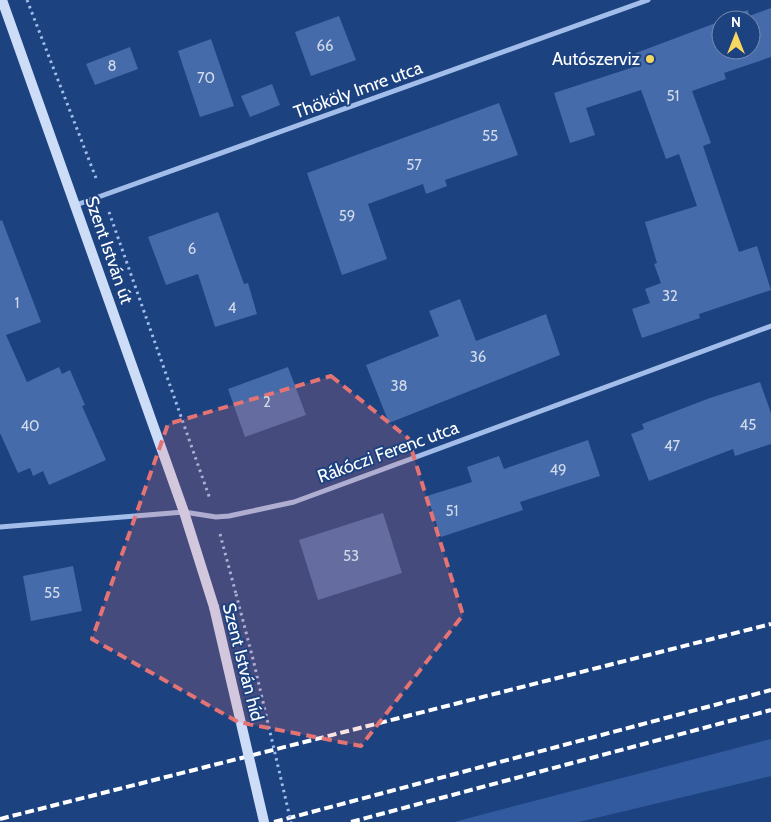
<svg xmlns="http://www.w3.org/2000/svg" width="771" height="822" font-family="Cabin,sans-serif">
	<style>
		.green { fill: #315a9f }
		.building { fill: #456baa }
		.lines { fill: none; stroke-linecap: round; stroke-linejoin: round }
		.path { stroke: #a2bde9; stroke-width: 3; stroke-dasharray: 2.5 4; stroke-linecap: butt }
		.street { stroke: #a2bde9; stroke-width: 5 }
		.secondary { stroke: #cddcf7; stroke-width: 10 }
		.rail { stroke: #fff; stroke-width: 4; stroke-dasharray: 9 4; stroke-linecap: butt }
		.path-bridge { stroke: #a2bde9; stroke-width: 3; stroke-dasharray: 2.5 4; stroke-linecap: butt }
		.secondary-bridge { stroke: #cddcf7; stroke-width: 10 }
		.marked { fill: #e47373; fill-opacity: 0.2; stroke: #e47373; stroke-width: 4; stroke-dasharray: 10 6; stroke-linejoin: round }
		.poi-dot { fill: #f8d760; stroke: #1d4280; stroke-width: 2 }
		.labels { text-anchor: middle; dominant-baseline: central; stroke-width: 4; stroke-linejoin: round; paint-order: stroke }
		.number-label { font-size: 15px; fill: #d0daea }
		.poi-label { font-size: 18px; fill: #fff; stroke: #1d4280; text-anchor: end }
		.street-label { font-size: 18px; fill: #fff; stroke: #1d4280 }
	</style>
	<rect width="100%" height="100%" fill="#1d4280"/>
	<path class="green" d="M771,739v37l-192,46h-125z"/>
	<g class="building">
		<path d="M771,8v49l-47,16 2,6 -34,12 19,52 -8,3 36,106 18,-6 14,44 -72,24 1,4 -58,20 -10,-29 18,-6 -5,-14 16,-6 -7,-19 3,-1 -12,-41 52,-16 -18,-52 -13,5 -25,-69 -55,18 9,27 -25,8 -16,-50 86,-28 -4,-12 85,-32v29h30v-30l-29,-1 26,-9 1,6z"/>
		<path d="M339,16l17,44 -45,16 -16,-44z"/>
		<path d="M211,39l23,67 -34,11 -22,-66z"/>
		<path d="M130,47l8,22 -43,16 -9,-21z"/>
		<path d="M272,84l8,21 -30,12 -9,-21z"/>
		<path d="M499,103l19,52 -73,25 2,6 -21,8 -3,-10 -55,20 19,55 -45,16 -35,-102z"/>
		<path d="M218,212l26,72 4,-1 9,31 -42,13 -17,-53 -32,11 -18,-48z"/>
		<path d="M2,220l39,102 -35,13 21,47 32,-15 3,7 8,-4 15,35 -3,1 24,54 -57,25 -6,-14 -10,5 -3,-8 -12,5 -18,-40v-212z"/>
		<path d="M460,299l16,42 70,-27 14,41 -171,68 -23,-58 73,-29 -10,-25z"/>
		<path d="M288,367l18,48 -61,22 -17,-48z"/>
		<path d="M760,382l11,31v31l-36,12 -2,-7 -84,32 -18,-47 13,-5 -2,-5 68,-26z"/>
		<path d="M588,440l12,36 -80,26 3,8 -82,27 -14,-41 45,-14 -5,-15 32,-11 5,13z"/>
		<path d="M383,513l19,60 -84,27 -19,-60z"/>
		<path d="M73,566l9,45 -51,10 -8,-45z"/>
	</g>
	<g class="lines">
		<g class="path">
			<path d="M27,0l69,178"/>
			<path d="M109,212l101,287"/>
			<path d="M220,534l16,60"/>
		</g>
		<g class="street">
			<path d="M76,205l572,-205"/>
			<path d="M0,527l184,-15 32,5 13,-1 65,-14 477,-176"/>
		</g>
		<path class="secondary" d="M2,0l182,512 30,95"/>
		<g class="rail">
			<path d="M0,819l771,-195"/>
			<path d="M274,822l497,-132"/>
			<path d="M351,822l420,-112"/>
		</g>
		<path class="path-bridge" d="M236,594l17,65 38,163"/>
		<path class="secondary-bridge" d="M214,607l50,215"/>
	</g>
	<path class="marked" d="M331,376l77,62 55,177 -102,131 -123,-24 -146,-83 76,-215z"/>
	<circle class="poi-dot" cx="650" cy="59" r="5"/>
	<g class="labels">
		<g class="number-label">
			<text x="325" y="46">66</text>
			<text x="112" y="66">8</text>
			<text x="206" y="78">70</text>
			<text x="673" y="96">51</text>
			<text x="490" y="136">55</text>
			<text x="414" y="165">57</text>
			<text x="347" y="216">59</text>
			<text x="192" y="249">6</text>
			<text x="670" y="296">32</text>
			<text x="17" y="303">1</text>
			<text x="232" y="308">4</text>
			<text x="478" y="357">36</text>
			<text x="399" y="386">38</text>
			<text x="267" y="402">2</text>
			<text x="748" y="425">45</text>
			<text x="30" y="426">40</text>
			<text x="672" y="446">47</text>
			<text x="558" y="470">49</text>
			<text x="452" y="511">51</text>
			<text x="351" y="556">53</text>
			<text x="52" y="593">55</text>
		</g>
		<g class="poi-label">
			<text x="640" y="59">Autószerviz</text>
		</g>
		<g class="street-label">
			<text transform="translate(358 90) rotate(-20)">Thököly Imre utca</text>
			<text transform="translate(109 250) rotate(71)">Szent István út</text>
			<text transform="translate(388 452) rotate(-20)">Rákóczi Ferenc utca</text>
			<text transform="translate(243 662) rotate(76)">Szent István híd</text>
		</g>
	</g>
	<g transform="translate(736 35)"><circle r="24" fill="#1d4280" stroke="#778eb3"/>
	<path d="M0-4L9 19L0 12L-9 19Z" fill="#f8d760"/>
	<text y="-8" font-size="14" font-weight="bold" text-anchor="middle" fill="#ffffff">N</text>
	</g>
</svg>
